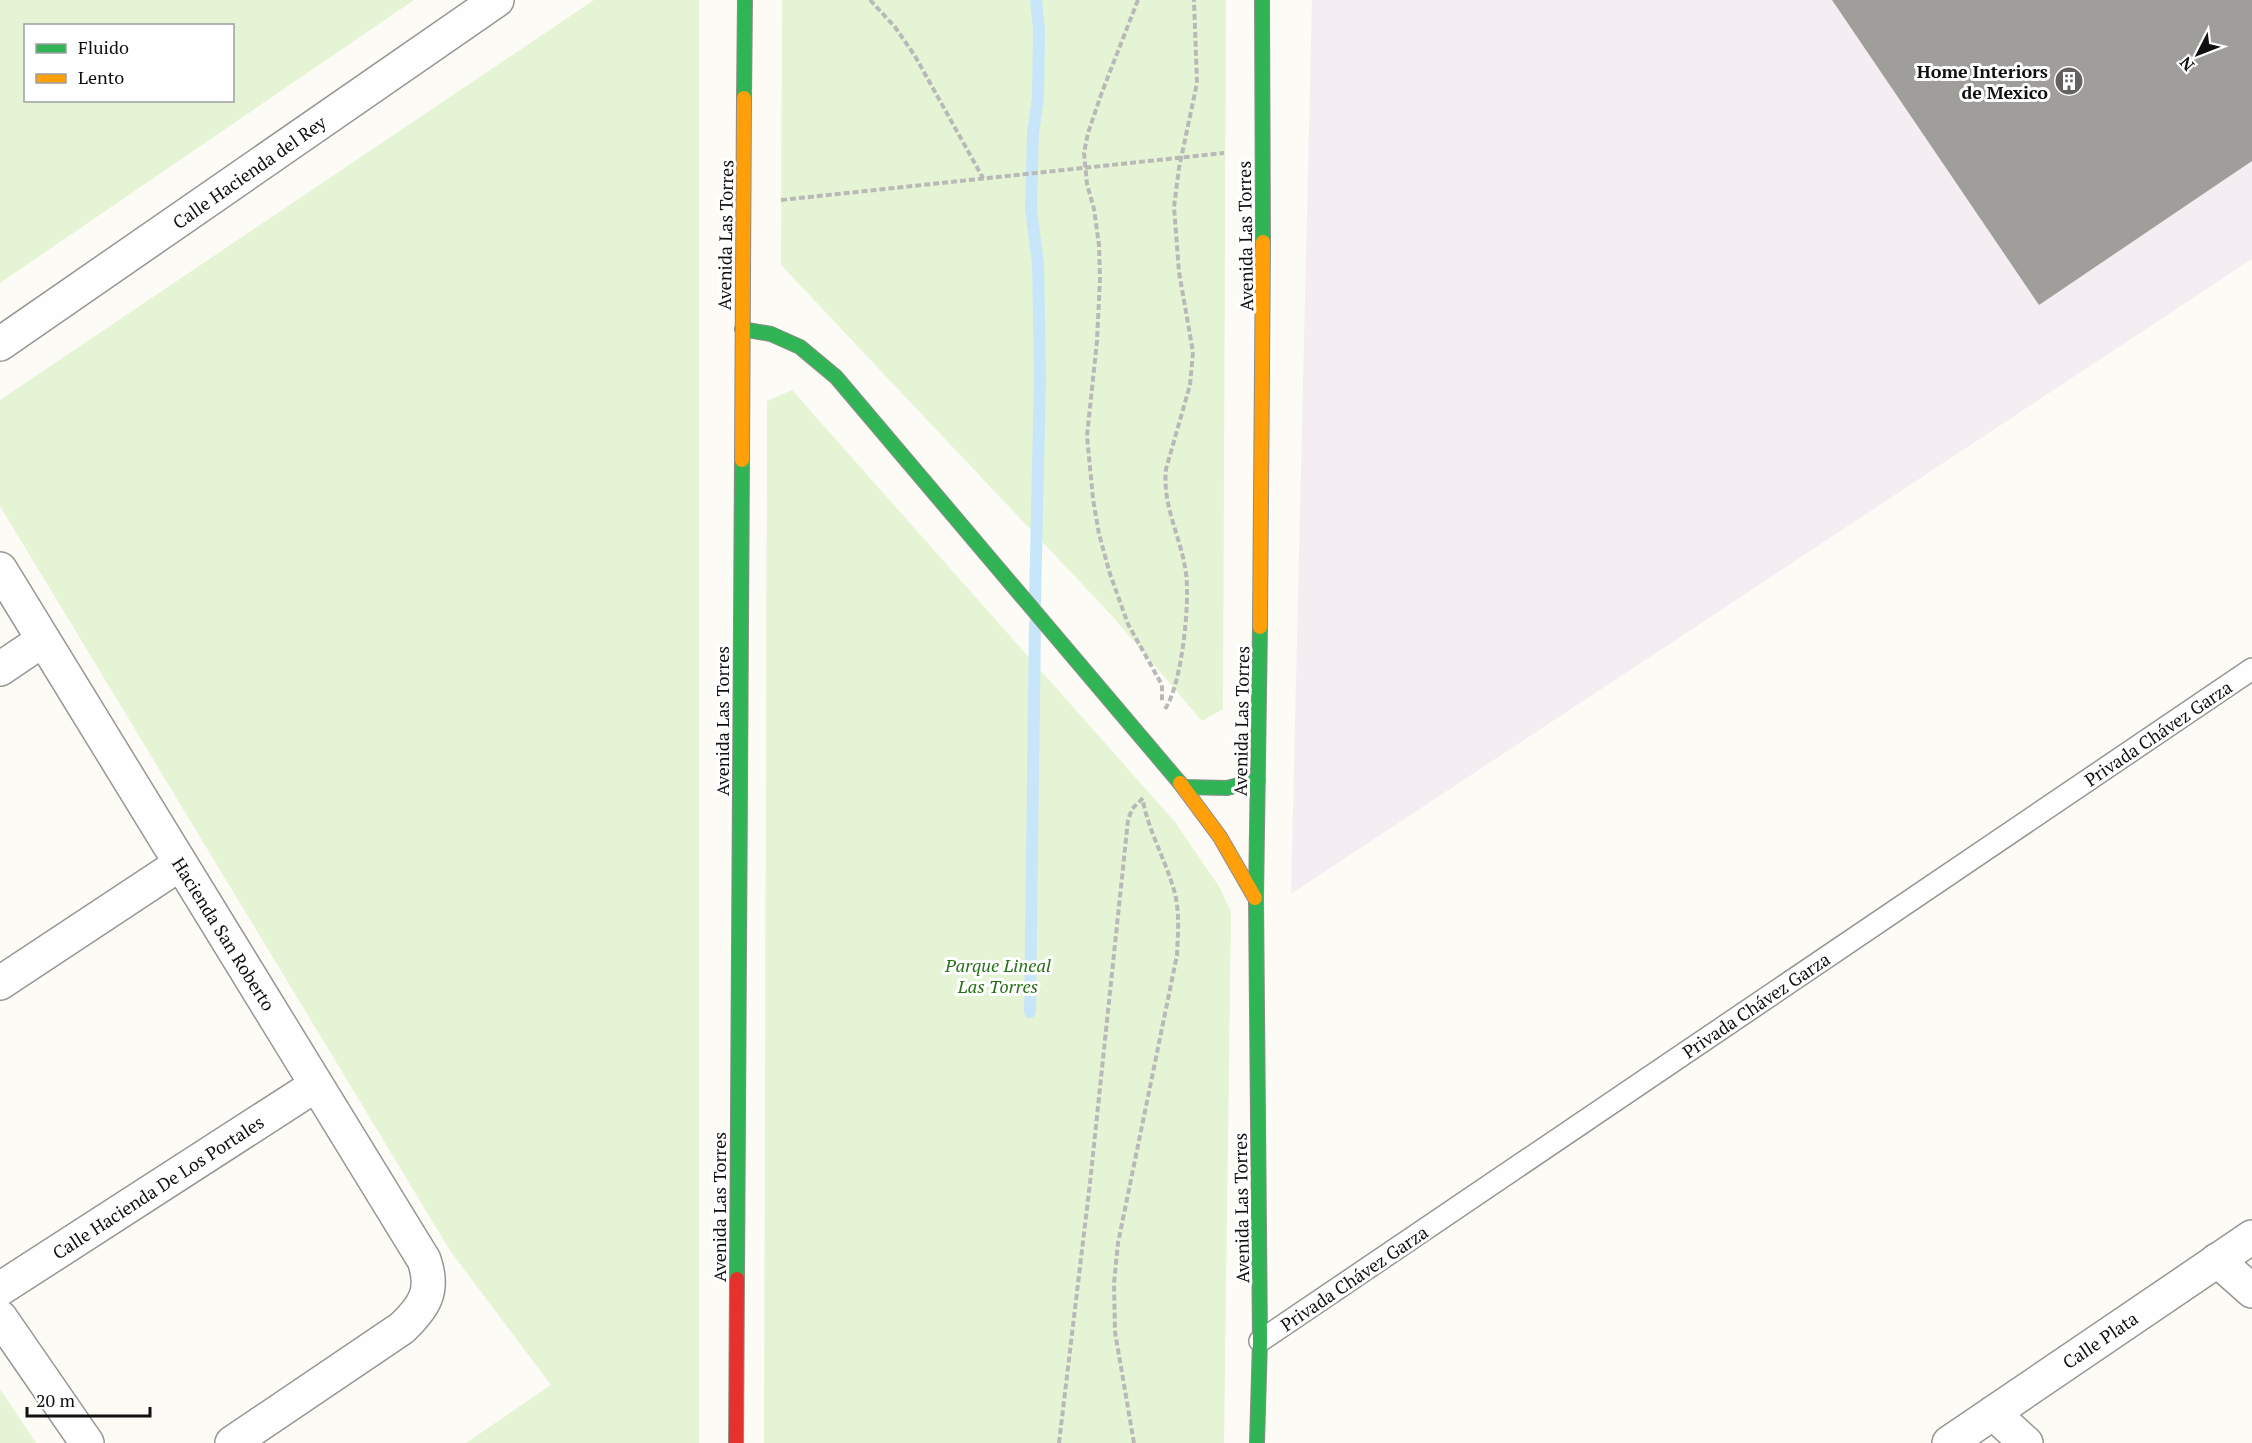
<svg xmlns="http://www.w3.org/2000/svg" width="2252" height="1443" font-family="'PT Serif',serif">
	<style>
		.industrial { fill: #f4eef2 }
		.green { fill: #e5f4d4; fill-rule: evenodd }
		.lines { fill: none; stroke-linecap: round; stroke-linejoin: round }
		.stream { stroke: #c8e6fa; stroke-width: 12 }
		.building { fill: #a09e9b }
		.lane-casing { stroke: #969694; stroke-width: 24 }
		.street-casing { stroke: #969694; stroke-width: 36 }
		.fast-casing { stroke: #8d8c8a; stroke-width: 16 }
		.slow-casing { stroke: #8d8c8a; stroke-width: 16 }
		.jam-casing { stroke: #8d8c8a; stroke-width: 16 }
		.path { stroke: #b9b9b8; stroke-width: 4; stroke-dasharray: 6 3; stroke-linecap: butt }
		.lane { stroke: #fffefe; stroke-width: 21 }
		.street { stroke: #fffefe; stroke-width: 33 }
		.fast { stroke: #30b455; stroke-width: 14 }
		.slow { stroke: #ff9f0a; stroke-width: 14 }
		.jam { stroke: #e5322d; stroke-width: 14 }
		.labels { text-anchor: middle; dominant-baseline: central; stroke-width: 6; stroke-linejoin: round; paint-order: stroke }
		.poi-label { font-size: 18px; font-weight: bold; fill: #101010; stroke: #fff; text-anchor: end }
		.street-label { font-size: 18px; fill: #101010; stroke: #fff }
		.park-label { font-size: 18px; font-style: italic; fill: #277018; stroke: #fff }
	</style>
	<rect width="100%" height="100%" fill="#fcfbf6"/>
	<path class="industrial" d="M1312,0h940v259l-961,635z"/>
	<g class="green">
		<path d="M0,0h414l-414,283zM26,26h206v74h-206z"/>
		<path d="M594,0h105v1443h-233l85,-58 -100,-133 -451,-746v-106z"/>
		<path d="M782,0h444l-3,709 -21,12 -88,-103 -333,-353z"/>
		<path d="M792,390l383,432 45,66 11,24 -7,531h-460l3,-1042z"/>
		<path d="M0,1389l36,54h-36z"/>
	</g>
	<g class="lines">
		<g class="stream">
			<path d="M1035,603l5,-226 -2,-113 -7,-55 2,-75 5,-37 1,-67 -3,-30"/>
			<path d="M1030,1012l5,-389"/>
		</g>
	</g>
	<path class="building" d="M1832,0h420v161l-213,144z"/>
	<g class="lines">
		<g class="lane-casing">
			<path id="lane" d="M1260,1341l992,-672"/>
		</g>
		<g class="street-casing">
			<g id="street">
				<path d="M0,344l497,-344"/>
				<path d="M0,569l424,691c11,31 0,47 -22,68l-170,115"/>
				<path d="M0,669l43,-29"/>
				<path d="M0,983l180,-119"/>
				<path d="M2217,1260l35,31"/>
				<path d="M0,1289l316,-204"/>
				<path d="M0,1317l87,126"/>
				<path d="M1993,1413l33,30"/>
				<path d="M1949,1443l303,-206"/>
			</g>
		</g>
		<g class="fast-casing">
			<g id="fast">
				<path d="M1262,0l1,242"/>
				<path d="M744,98l1,-98"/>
				<path d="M742,329l29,5 29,13 36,30 344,406"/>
				<path d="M1183,787l44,1 31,-8"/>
				<path d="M737,1279l5,-819"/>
				<path d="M1257,1443l3,-102 -4,-443 4,-271"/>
			</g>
		</g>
		<g class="slow-casing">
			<g id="slow">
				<path d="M742,460l2,-362"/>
				<path d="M1260,627l3,-385"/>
				<path d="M1180,783l40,54 35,61"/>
			</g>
		</g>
		<g class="jam-casing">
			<path id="jam" d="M736,1443l1,-164"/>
		</g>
		<g class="path">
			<path d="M870,0l25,27 20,29 68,122"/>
			<path d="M1138,0l-36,92 -14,41 -4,20 3,31 7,25 5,36 1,34 -3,62 -10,95 6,63 6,35 11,40 18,50 34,61v17"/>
			<path d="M781,200l443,-47"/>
			<path d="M1165,709c17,-25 25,-105 21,-136 -5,-36 -24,-67 -20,-104l24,-84 3,-33 -14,-80 -5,-65 5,-39 18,-85 -3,-83"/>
			<path d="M1059,1443l31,-260 38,-363 4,-11 11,-11"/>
			<path d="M1134,1443l-19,-111 -1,-49 4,-40 59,-288c1,-22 3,-44 -3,-65 -9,-31 -25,-58 -31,-89"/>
		</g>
		<use href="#lane" class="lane"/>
		<use href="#street" class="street"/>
		<use href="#fast" class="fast"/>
		<use href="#slow" class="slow"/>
		<use href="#jam" class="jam"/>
	</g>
	<defs>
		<g id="building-disc" transform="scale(1.5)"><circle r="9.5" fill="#636260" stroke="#fff"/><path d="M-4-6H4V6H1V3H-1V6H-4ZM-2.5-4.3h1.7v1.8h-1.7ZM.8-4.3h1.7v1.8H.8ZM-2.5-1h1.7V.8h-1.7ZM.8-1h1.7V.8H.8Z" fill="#fff"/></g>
	</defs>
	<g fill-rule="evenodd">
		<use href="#building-disc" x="2069" y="81"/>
	</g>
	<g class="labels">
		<g class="poi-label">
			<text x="2048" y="71">Home Interiors<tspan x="2048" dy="21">de Mexico</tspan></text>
		</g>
		<g class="street-label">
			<text transform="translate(249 172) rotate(-35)">Calle Hacienda del Rey</text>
			<text transform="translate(725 235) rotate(-89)">Avenida Las Torres</text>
			<text transform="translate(1245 236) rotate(-91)">Avenida Las Torres</text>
			<text transform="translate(722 721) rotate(-90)">Avenida Las Torres</text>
			<text transform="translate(1241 721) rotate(-89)">Avenida Las Torres</text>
			<text transform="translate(2158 733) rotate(-34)">Privada Chávez Garza</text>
			<text transform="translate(224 934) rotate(58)">Hacienda San Roberto</text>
			<text transform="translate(1756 1005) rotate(-34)">Privada Chávez Garza</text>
			<text transform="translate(158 1187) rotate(-33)">Calle Hacienda De Los Portales</text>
			<text transform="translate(719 1207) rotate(-90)">Avenida Las Torres</text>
			<text transform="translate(1241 1208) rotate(-91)">Avenida Las Torres</text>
			<text transform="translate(1354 1278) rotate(-34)">Privada Chávez Garza</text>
			<text transform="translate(2100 1340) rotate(-34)">Calle Plata</text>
		</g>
		<g class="park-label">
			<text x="998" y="965">Parque Lineal<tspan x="998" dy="21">Las Torres</tspan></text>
		</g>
	</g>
	<rect x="24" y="24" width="210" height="78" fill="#ffffff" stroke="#9f9f9f" stroke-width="1.5"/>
	<rect x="36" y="44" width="30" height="9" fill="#30b455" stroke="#9f9f9f" stroke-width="1.5"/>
	<text x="78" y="54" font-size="18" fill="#101010">Fluido</text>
	<rect x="36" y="74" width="30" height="9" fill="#ff9f0a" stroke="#9f9f9f" stroke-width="1.5"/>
	<text x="78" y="84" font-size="18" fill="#101010">Lento</text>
	<g transform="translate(2198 54) rotate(228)" stroke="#ffffff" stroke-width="4.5" paint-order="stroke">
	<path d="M0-4.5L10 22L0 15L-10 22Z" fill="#101010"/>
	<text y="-9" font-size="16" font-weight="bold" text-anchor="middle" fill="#101010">N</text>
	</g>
	<path d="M27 1407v9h123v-9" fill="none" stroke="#101010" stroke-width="3"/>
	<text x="36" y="1407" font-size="18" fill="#101010" stroke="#ffffff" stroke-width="4.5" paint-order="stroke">20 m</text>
</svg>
